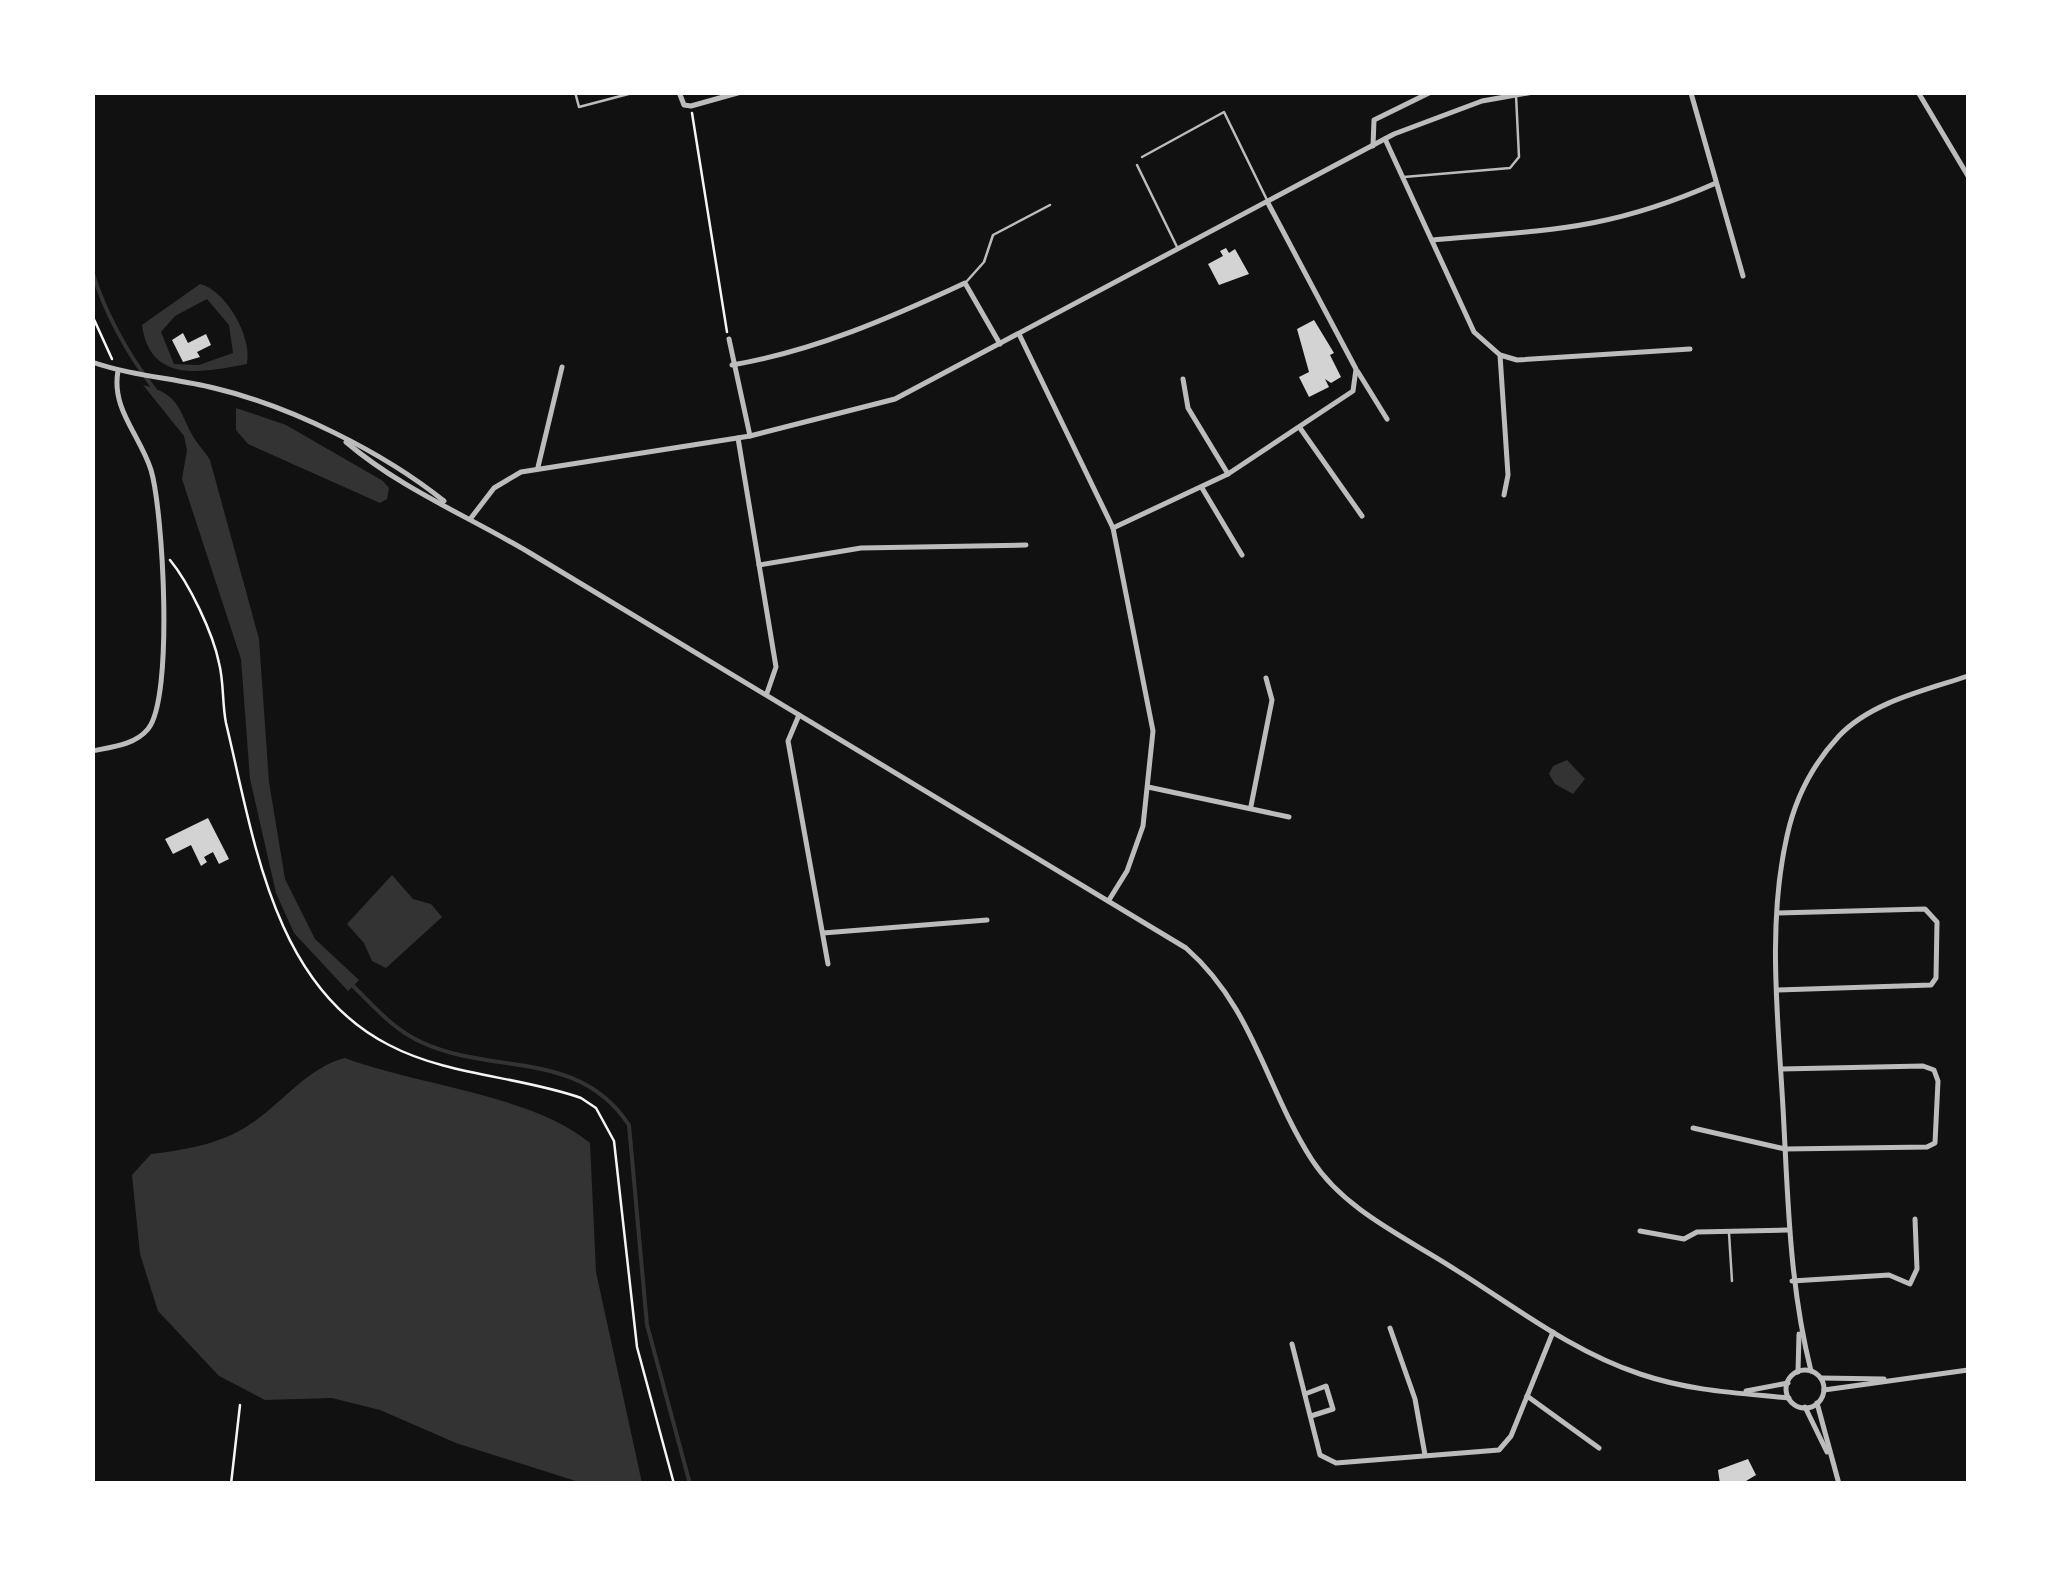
<svg xmlns="http://www.w3.org/2000/svg" width="2061" height="1576" font-family="'Source Sans 3',sans-serif">
	<style>
		.water { fill: #333; fill-rule: evenodd }
		.lines { fill: none; stroke-linecap: round; stroke-linejoin: round }
		.stream { stroke: #333; stroke-width: 4 }
		.building { fill: #d3d3d3 }
		.path { stroke: #f5f5f5; stroke-width: 2.5 }
		.service { stroke: #bcbcbc; stroke-width: 2.5 }
		.minor { stroke: #bcbcbc; stroke-width: 5 }
		.tertiary { stroke: #bcbcbc; stroke-width: 5 }
	</style>
	<rect width="100%" height="100%" fill="#111"/>
	<g class="water">
		<path d="M200,284c26,6 53,54 47,80 -43,8 -97,21 -105,-39zM207,299l22,26 4,28 -34,12 -25,-1 -13,-32 14,-16z"/>
		<path d="M143,385c41,10 35,29 53,56 4,6 10,12 14,19l49,179 10,143 16,97 30,60 44,41 -11,11 -54,-58 -18,-40 -26,-114 -9,-120 -59,-180 5,-29 -3,-14z"/>
		<path d="M236,408l50,17 97,56 6,7 -2,11 -7,4 -132,-59 -12,-14z"/>
		<path d="M1567,760l18,19 -12,15 -18,-10 -6,-10 4,-8z"/>
		<path d="M392,875l21,24 18,5 11,13 -56,51 -14,-7 -8,-18 -17,-19z"/>
		<path d="M345,1058c71,27 188,37 245,85l6,129 46,211h-60l-126,-40 -76,-33 -48,-12 -67,2 -46,-24 -61,-65 -18,-57 -8,-79 19,-21c33,-4 70,-10 98,-29 33,-21 57,-57 96,-67z"/>
	</g>
	<g class="lines">
		<g class="stream">
			<path d="M92,271c14,45 35,82 63,119"/>
			<path d="M350,983c22,21 42,46 71,59 73,34 157,6 208,83l18,200 43,159"/>
		</g>
	</g>
	<g class="building">
		<path d="M1226,248l3,5 6,-4 14,25 -30,11 -11,-21 15,-8 -3,-5z"/>
		<path d="M1314,320l20,33 -4,2 11,22 -10,6 -6,-4 4,8 -20,10 -10,-20 10,-5 -12,-43z"/>
		<path d="M183,333l5,10 18,-9 5,11 -14,7 3,5 -17,5 -11,-22z"/>
		<path d="M208,818l21,41 -10,5 -6,-12 -9,5 3,5 -6,4 -10,-21 -18,9 -8,-15z"/>
		<path d="M1748,1459l8,16 -15,9h-21l-2,-14z"/>
	</g>
	<g class="lines">
		<g class="path">
			<path d="M692,113l35,219"/>
			<path d="M92,315l20,44"/>
			<path d="M170,560c19,23 43,73 49,103 5,19 3,40 7,60 28,116 47,263 163,322 59,31 130,31 192,53l15,10 18,33 23,206 37,137"/>
			<path d="M231,1484l9,-79"/>
		</g>
		<g class="service">
			<path d="M575,92l4,15 57,-15"/>
			<path d="M1142,157l82,-45 44,90"/>
			<path d="M1137,165l41,84"/>
			<path d="M1404,177l106,-9 9,-11 -3,-62"/>
			<path d="M967,281l17,-19 9,-27 57,-30"/>
			<path d="M1729,1233l3,48"/>
		</g>
		<g class="minor">
			<path d="M679,92l5,13 7,1 50,-14"/>
			<path d="M1659,92h221"/>
			<path d="M1918,92l50,84"/>
			<path d="M1691,93l52,183"/>
			<path d="M1385,139l89,193 26,23 17,5 173,-11"/>
			<path d="M1373,146l1,-26 57,-28"/>
			<path d="M1432,240c114,-10 176,-9 284,-57"/>
			<path d="M1019,334l94,194 40,203 -10,95 -16,45 -18,29"/>
			<path d="M729,339l21,97"/>
			<path d="M1500,355l8,120 -4,20"/>
			<path d="M732,365c82,-14 158,-47 233,-82l35,61"/>
			<path d="M1358,372l29,47"/>
			<path d="M1183,379l5,29 40,66"/>
			<path d="M1300,428l62,88"/>
			<path d="M738,438l38,229 -9,26"/>
			<path d="M538,467l24,-100"/>
			<path d="M1202,488l40,67"/>
			<path d="M471,518l23,-30 27,-16 229,-36 145,-37 499,-265 88,-33 51,-9"/>
			<path d="M1113,528l115,-54 125,-83 3,-22 -88,-166"/>
			<path d="M759,565l102,-17 165,-3"/>
			<path d="M799,715l-11,26 40,223"/>
			<path d="M92,751c20,-4 43,-6 56,-22 26,-31 15,-219 3,-259 -11,-35 -40,-61 -33,-99"/>
			<path d="M1148,787l141,30"/>
			<path d="M1251,806l21,-106 -6,-22"/>
			<path d="M823,933l164,-13"/>
			<path d="M1777,990l154,-5 5,-7 1,-56 -12,-13 -147,4"/>
			<path d="M1693,1128l92,21 142,-2 8,-4 3,-62 -4,-11 -11,-4 -142,3"/>
			<path d="M1640,1231l44,8 13,-7 91,-2"/>
			<path d="M1792,1281l97,-6 21,9 7,-15 -2,-50"/>
			<path d="M1390,1328l25,71 10,56"/>
			<path d="M1292,1344l28,111 16,8 163,-13 12,-14 42,-104"/>
			<path d="M1811,1371c-22,-88 -23,-174 -28,-263 -5,-90 -16,-184 4,-272 8,-37 26,-72 52,-100 32,-34 87,-46 129,-60"/>
			<path d="M1798,1372l1,-38"/>
			<path d="M1305,1394l21,-8 7,23 -22,7"/>
			<path d="M1527,1396l72,52"/>
			<path d="M1817,1403l22,81"/>
			<path d="M1805,1407l22,45"/>
		</g>
		<g class="tertiary">
			<path d="M92,362c40,14 82,16 122,26 76,18 169,64 230,113"/>
			<path d="M346,442c55,47 122,74 184,111l656,395c68,60 79,139 126,212 33,51 95,78 144,110 59,37 117,82 184,104 50,17 98,19 149,24"/>
			<circle cx="1805" cy="1389" r="19"/>
			<path d="M1821,1378l63,1"/>
			<path d="M1824,1390l144,-20"/>
			<path d="M1746,1391l42,-8"/>
		</g>
	</g>
	<rect width="2061" height="1576" fill="none" stroke="#ffffff" stroke-width="190"/>
</svg>
